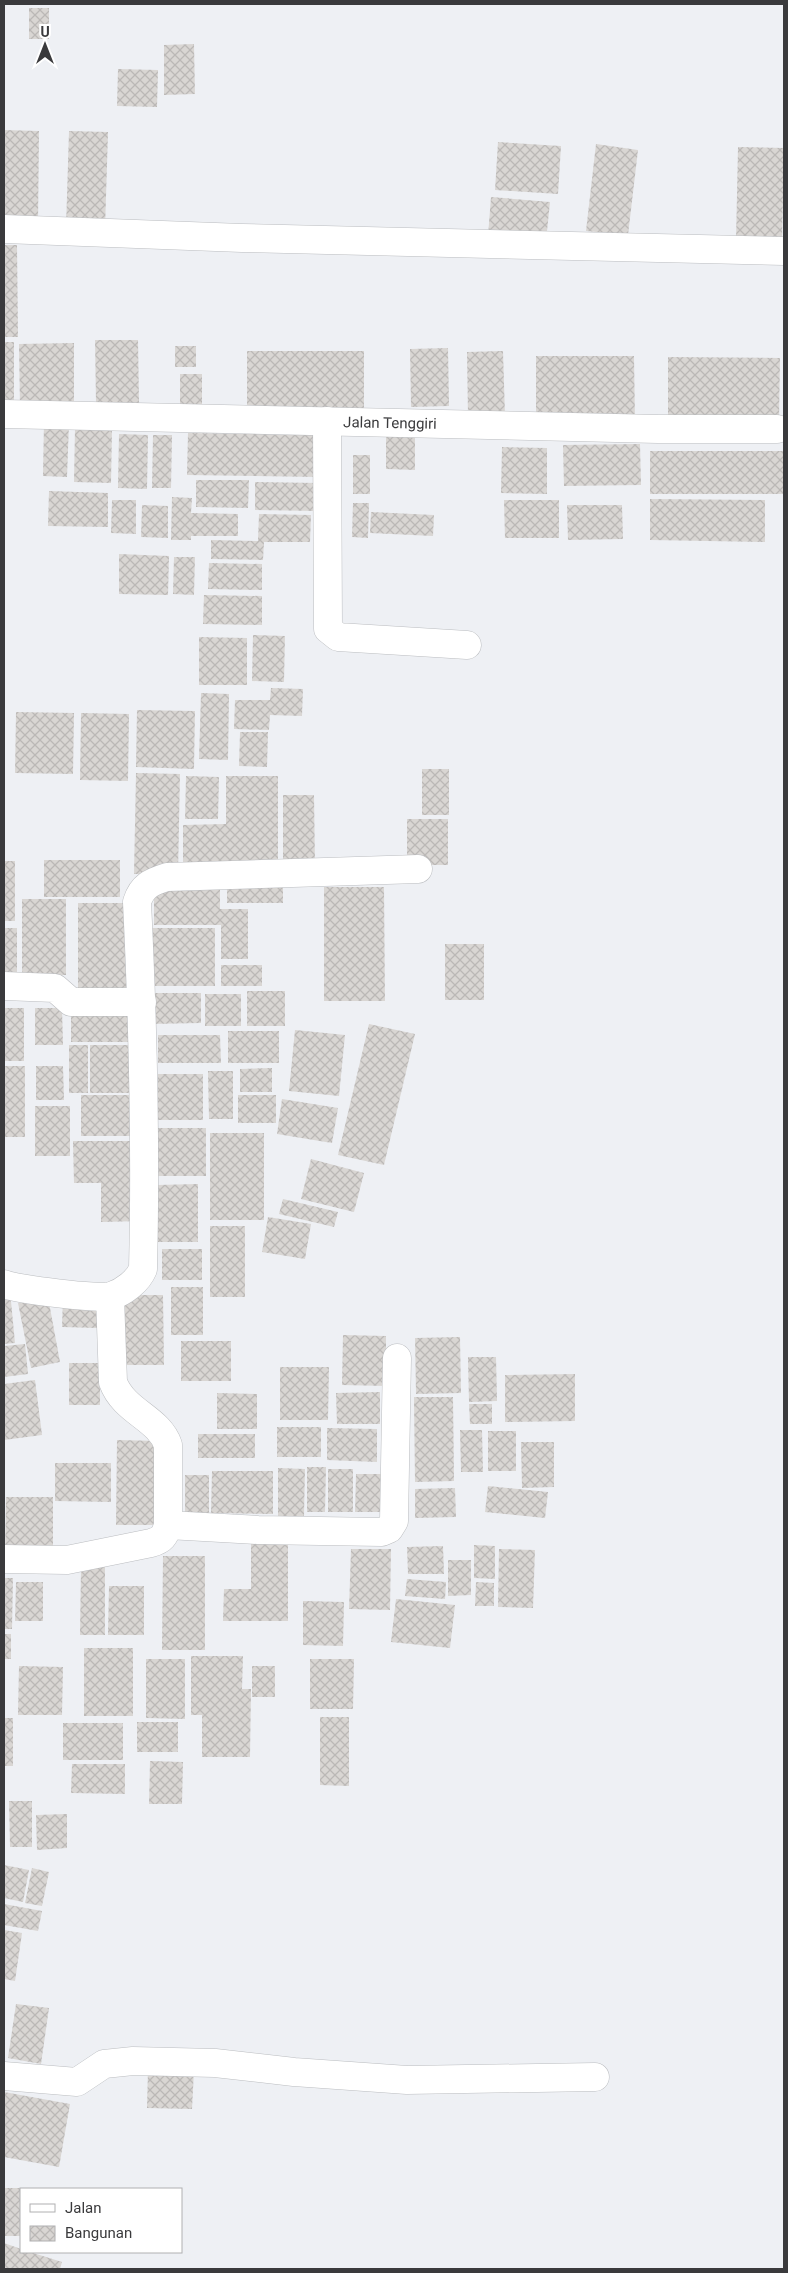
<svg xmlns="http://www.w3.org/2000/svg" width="788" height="2273" font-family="Roboto,sans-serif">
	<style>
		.building { fill: url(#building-cross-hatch) }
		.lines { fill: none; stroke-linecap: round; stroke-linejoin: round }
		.street-casing { stroke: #bbbdc0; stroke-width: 29 }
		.street { stroke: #fff; stroke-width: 28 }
		.labels { text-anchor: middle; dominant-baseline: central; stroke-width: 5; stroke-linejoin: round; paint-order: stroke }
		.street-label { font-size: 15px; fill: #3a3a3c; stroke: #fff }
	</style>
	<defs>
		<pattern id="building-cross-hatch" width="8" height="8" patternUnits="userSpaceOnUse" patternTransform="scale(1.25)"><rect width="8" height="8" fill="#d9d6d3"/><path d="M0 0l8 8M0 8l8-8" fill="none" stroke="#bbb8b6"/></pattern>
	</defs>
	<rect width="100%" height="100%" fill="#eef0f4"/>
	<g class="building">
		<rect x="29" y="8" width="20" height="31"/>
		<path d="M194,44l1,50 -31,1v-50z"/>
		<path d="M118,69l40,1 -1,37 -40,-1z"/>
		<path d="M4,130l35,1 -1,92h-34z"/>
		<path d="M69,131l39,1 -3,96 -39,-1z"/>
		<path d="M498,142l63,4 -3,48 -63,-4z"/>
		<path d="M596,144l42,6 -10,85 -42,-4z"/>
		<path d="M738,147l46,1 -2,94 -46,-1z"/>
		<path d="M491,197l59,5 -4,39 -58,-5z"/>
		<path d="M4,245h13l1,92h-14z"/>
		<path d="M95,340h43l1,63h-43z"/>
		<rect x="4" y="342" width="10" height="62"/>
		<path d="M74,343v67h-54l-1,-66z"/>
		<rect x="175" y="346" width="21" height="21"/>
		<path d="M448,348l1,58 -38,1 -1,-58z"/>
		<rect x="247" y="351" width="117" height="61"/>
		<path d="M503,351l2,65 -37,1 -1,-65z"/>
		<path d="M536,356h98l1,65 -99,1z"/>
		<path d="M668,357l112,1 -1,62h-111z"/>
		<rect x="180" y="374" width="22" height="39"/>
		<path d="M44,422l25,1 -2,54 -24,-1z"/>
		<path d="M75,428h37l-1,55 -37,-1z"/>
		<path d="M188,433l131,2 -1,42 -131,-2z"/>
		<path d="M119,434l29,1 -1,54 -29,-1z"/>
		<path d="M153,435h19l-1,53h-19z"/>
		<path d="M386,437h29v33l-29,-1z"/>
		<path d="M640,444l1,41 -77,1 -1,-41z"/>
		<path d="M502,447l45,1v46l-46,-1z"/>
		<rect x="650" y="451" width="134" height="43"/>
		<rect x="353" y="455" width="17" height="39"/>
		<path d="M196,480h53l-1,28 -52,-1z"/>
		<path d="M255,482l63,1v28l-63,-1z"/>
		<path d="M49,491l59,2v34l-60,-1z"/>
		<path d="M172,497l20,1 -1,15 47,1v22h-47v4h-20z"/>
		<path d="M650,499l115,1v42l-115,-2z"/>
		<path d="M112,500h24v34l-25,-1z"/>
		<path d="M504,500h55v38h-54z"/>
		<path d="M353,503h16l-1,35 -16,-1z"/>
		<path d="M142,505l26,1v32l-27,-1z"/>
		<path d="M567,505h55l1,34 -55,1z"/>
		<path d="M371,512l63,3 -1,21 -63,-3z"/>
		<path d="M259,514l52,1 -1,27h-46l-1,18 -52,-1v-19l47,1z"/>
		<path d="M119,554l50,2 -1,39 -49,-1z"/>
		<path d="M174,557h21l-1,38 -21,-1z"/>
		<path d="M209,563l53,1v26l-54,-1z"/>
		<path d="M204,595l58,1v29l-59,-1z"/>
		<path d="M253,635l32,1 -1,46 -32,-1z"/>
		<path d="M199,637l48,1v47h-48z"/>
		<path d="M271,688l32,1 -1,27 -32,-1 -1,15 -35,-1 1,-29h35z"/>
		<path d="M201,693l28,1 -1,66 -29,-1z"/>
		<path d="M137,710l58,1 -1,58 -58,-2z"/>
		<path d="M16,712l58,1 -1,61 -58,-1z"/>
		<path d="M81,713l48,1 -1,67 -48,-1z"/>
		<path d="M240,732h28l-1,35 -28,-1z"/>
		<rect x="422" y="769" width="27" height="46"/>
		<path d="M136,773l44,1 -2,100h-44z"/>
		<path d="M186,776l33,1 -1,42h-33z"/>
		<path d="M226,776h52v94h-95v-45l43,-1z"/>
		<path d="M283,795h31l1,70h-32z"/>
		<rect x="407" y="819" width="41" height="46"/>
		<rect x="44" y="860" width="76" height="37"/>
		<rect x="4" y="861" width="11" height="60"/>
		<rect x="227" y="879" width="56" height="24"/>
		<path d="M324,887h60l1,114h-61z"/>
		<path d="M154,888h66v21h28v50h-27v-34h-67z"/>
		<rect x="22" y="899" width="44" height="76"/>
		<rect x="78" y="903" width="51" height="95"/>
		<rect x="4" y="928" width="13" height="44"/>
		<rect x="149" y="928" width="66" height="58"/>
		<rect x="445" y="944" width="39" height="56"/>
		<rect x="221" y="965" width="41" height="21"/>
		<rect x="247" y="991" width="38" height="35"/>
		<path d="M151,993h50v30l-50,1z"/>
		<rect x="205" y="994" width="36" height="32"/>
		<rect x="71" y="1007" width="64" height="35"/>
		<rect x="4" y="1008" width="20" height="53"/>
		<path d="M35,1008h27l1,37h-28z"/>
		<path d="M369,1024l46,10 -31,131 -46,-10z"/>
		<path d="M295,1030l50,5 -6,61 -50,-5z"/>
		<rect x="228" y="1031" width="51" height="32"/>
		<path d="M158,1035h62l1,28h-63z"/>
		<rect x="69" y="1045" width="19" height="48"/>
		<rect x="90" y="1045" width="49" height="48"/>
		<rect x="4" y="1066" width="21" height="71"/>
		<path d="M36,1066h27l1,34h-28z"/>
		<path d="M272,1068v24h-32v-23z"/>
		<path d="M208,1071h25v48h-24z"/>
		<rect x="158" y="1074" width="45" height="46"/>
		<rect x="81" y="1095" width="59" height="41"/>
		<rect x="238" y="1095" width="38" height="28"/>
		<path d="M282,1099l56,9 -6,35 -55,-9z"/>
		<rect x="35" y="1106" width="35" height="50"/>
		<rect x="155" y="1128" width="51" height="48"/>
		<rect x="210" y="1133" width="54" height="87"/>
		<path d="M73,1141h70v80l-42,1v-39h-27z"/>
		<path d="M311,1159l53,14 -10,39 -53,-13z"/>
		<path d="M198,1184v58h-41v-57z"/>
		<path d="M283,1199l55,13 -4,15 -55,-13z"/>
		<path d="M268,1217l43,7 -6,35 -43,-7z"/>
		<rect x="210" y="1226" width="35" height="71"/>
		<rect x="162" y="1249" width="40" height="31"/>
		<rect x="171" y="1287" width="32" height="48"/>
		<path d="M4,1291h6l5,52 -11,1z"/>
		<path d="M119,1295h44l1,70h-45z"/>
		<path d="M63,1296h34v32l-35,-1z"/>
		<path d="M48,1297l12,65 -29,6 -13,-65z"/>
		<path d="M343,1335l43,1v50l-44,-1z"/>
		<path d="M460,1337l1,56 -45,1 -1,-56z"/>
		<rect x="181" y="1341" width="50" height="40"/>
		<path d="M25,1344l3,30 -24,3v-31z"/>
		<path d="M468,1357h28l1,44 -28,1z"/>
		<rect x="69" y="1363" width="31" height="42"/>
		<path d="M280,1367h49l-1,53h-48z"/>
		<path d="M575,1374v47l-70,1v-47z"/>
		<path d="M35,1380l7,55 -38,5v-56z"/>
		<path d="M380,1392v32h-43l-1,-31z"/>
		<path d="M217,1393l40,1v35h-40z"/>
		<path d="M414,1397h39l1,84 -39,1z"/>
		<path d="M469,1404h23v20h-22z"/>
		<rect x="277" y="1427" width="44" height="30"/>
		<path d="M327,1428l50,1v33l-50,-2z"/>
		<path d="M460,1430h22l1,42h-22z"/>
		<rect x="488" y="1431" width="28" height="40"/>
		<rect x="198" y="1434" width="57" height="24"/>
		<path d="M117,1440l45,1 -1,84h-45z"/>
		<path d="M521,1442h33v45l-32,1z"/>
		<path d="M55,1463h56v39l-56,-1z"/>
		<path d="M307,1467h19l-1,45h-18z"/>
		<path d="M278,1468l27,1 -1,47h-26z"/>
		<rect x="328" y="1469" width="25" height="43"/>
		<path d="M212,1471h61v43l-62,-1z"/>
		<path d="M356,1474h29v38h-30z"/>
		<rect x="185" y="1475" width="24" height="43"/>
		<path d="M488,1486l60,6 -3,26 -60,-6z"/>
		<path d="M455,1488l1,29 -41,1v-29z"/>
		<path d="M6,1497h47v60l-48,-1z"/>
		<path d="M251,1541l37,1v79h-65l1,-32h27z"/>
		<path d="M474,1545l21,1v33l-21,-1z"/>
		<path d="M443,1546l1,28h-36l-1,-27z"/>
		<path d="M351,1549h40l-1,61 -41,-1z"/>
		<path d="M499,1549l36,1 -2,58 -35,-1z"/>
		<path d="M163,1556h42v94h-43z"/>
		<path d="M448,1560h23v35l-23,1z"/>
		<path d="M81,1565h24v70h-25z"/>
		<path d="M4,1578h9l-1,51h-8z"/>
		<path d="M407,1579l39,3 -1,17 -40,-3z"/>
		<path d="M16,1582h27v39h-28z"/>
		<path d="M476,1582l18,1v23h-19z"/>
		<path d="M109,1586h35v49h-36z"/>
		<path d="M396,1599l59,6 -5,43 -59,-6z"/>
		<path d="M303,1601l41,1 -1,44 -40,-1z"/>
		<rect x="4" y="1634" width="7" height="25"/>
		<rect x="84" y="1648" width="49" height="68"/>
		<path d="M191,1656h52l-1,33h9l-1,68h-48v-42h-11z"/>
		<path d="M146,1659h39v60l-39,-1z"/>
		<path d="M310,1659h44l-1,50h-43z"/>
		<path d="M19,1666l44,1 -1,48h-44z"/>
		<rect x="252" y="1666" width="23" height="31"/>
		<path d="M320,1717h29v69l-29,-1z"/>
		<rect x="4" y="1718" width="9" height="48"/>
		<rect x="137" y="1722" width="41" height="30"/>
		<rect x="63" y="1723" width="60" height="37"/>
		<path d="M150,1761l33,1 -1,42h-33z"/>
		<path d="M72,1764h53v30l-54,-1z"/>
		<path d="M9,1801h23v46h-22z"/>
		<path d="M67,1814v34l-30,2 -1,-35z"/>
		<path d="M4,1865l25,5 -6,32 -19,-4z"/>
		<path d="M32,1868l17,4 -7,34 -17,-3z"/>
		<path d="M4,1904l38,7 -4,20 -34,-6z"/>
		<path d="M4,1930l18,3 -7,48 -11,-2z"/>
		<path d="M16,2004l33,4 -8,56 -33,-6z"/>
		<path d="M148,2069l46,1 -2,39 -45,-1z"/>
		<path d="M4,2092l66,12 -11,63 -55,-10z"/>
		<rect x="4" y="2188" width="17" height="48"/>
		<path d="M4,2243l17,6v3h9l32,10 -2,7h-56z"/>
	</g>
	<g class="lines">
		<g class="street-casing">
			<g id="street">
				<path d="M4,229l238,9 542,13"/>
				<path d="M4,414l654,15h119"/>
				<path d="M327,421l1,208 10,8 129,8"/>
				<path d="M4,986l51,2 16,14h71"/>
				<path d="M4,1284c10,5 99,16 107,12 13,-4 27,-15 32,-27 3,-122 0,-244 -6,-367 5,-16 14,-20 30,-25l251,-8"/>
				<path d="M168,1525l90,5 124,2 7,-3 5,-8 3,-163"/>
				<path d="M4,1559l63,1 84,-17c11,-3 14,-7 17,-18v-80c-9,-27 -44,-33 -55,-63l-3,-85"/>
				<path d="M4,2076l73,6 27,-18 29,-3 82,2 79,9 113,8 188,-3"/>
			</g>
		</g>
		<use href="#street" class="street"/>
	</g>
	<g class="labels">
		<g class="street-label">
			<text transform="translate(390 423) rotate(1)">Jalan Tenggiri</text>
		</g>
	</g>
	<rect width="788" height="2273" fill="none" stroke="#3a3a3c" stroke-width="10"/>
	<rect x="20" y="2188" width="162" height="65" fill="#ffffff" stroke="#b0b0b1"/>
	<rect x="30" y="2204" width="25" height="8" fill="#ffffff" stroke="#b0b0b1"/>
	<text x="65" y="2213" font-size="15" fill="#3a3a3c">Jalan</text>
	<rect x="30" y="2226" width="25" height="15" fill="url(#building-cross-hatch)" stroke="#b0b0b1"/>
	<text x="65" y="2238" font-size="15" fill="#3a3a3c">Bangunan</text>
	<g transform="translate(45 45)" stroke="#ffffff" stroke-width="4" paint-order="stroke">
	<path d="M0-4L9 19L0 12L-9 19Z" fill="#3a3a3c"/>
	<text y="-8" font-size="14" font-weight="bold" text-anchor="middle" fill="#3a3a3c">U</text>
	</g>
</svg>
